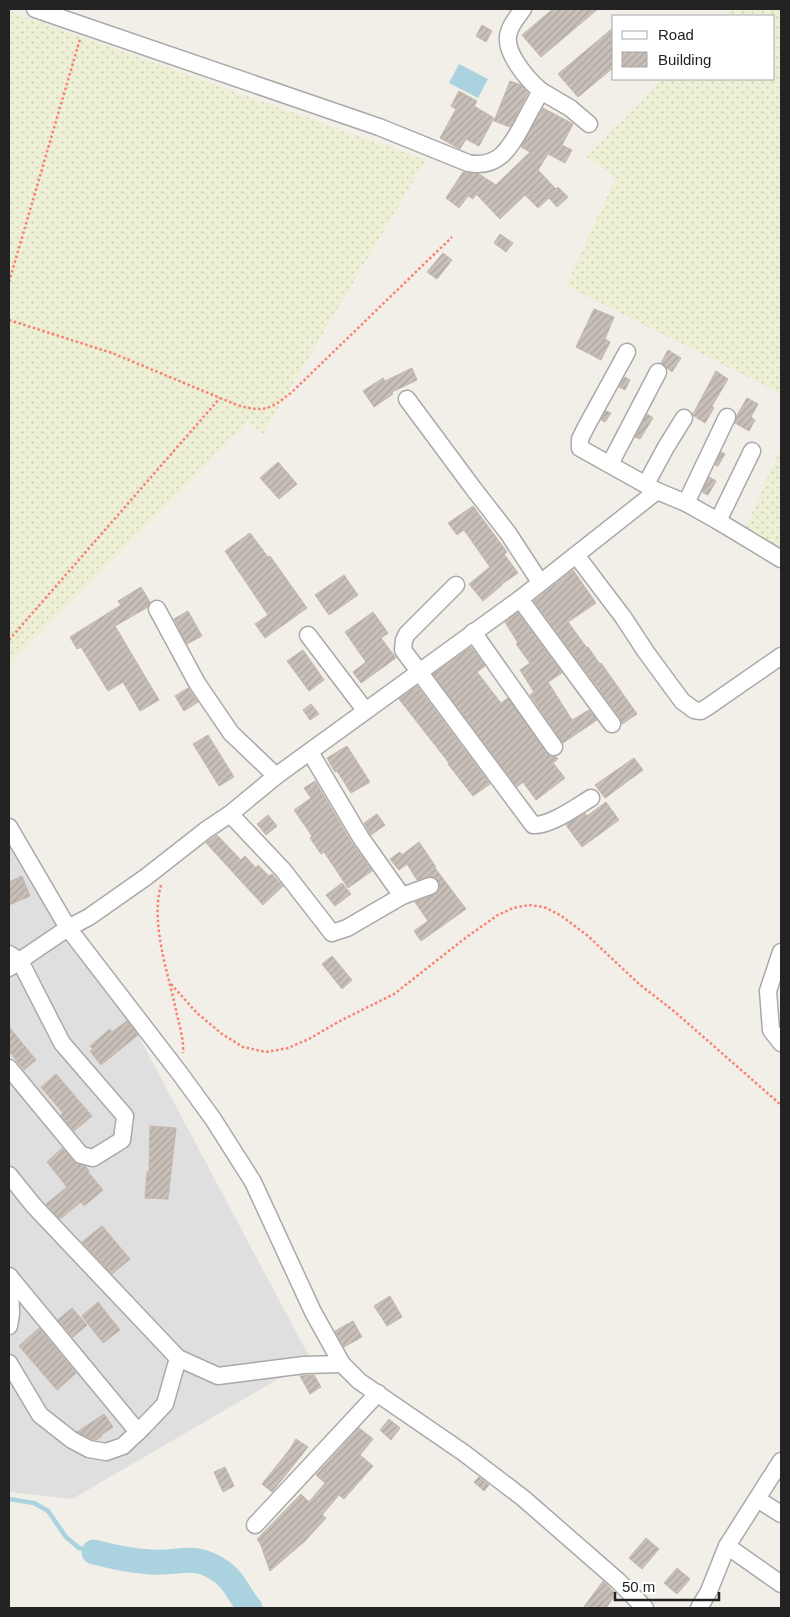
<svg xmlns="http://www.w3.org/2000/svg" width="790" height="1617" font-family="Arial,sans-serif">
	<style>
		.residential { fill: #e0dfdf }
		.farmland { fill: url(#farmland-dots) }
		.water { fill: #aad3df }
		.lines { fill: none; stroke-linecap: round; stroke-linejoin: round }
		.stream { stroke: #aad3df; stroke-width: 4.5 }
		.river { stroke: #aad3df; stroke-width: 25 }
		.building { fill: url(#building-hatch); stroke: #c4b6ab }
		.minor-casing { stroke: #a9a9a9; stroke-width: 19 }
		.path { stroke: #fa8072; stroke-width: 2.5; stroke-dasharray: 2.5 2.5; stroke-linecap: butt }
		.minor { stroke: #fff; stroke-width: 16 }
	</style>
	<defs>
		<pattern id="farmland-dots" width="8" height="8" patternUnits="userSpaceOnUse" patternTransform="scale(1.25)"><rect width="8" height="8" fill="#eef0d5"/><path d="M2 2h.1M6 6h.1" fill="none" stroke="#ccceb7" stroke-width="1.8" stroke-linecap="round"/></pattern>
		<pattern id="building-hatch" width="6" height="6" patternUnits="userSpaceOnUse" patternTransform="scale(1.25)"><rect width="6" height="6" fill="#c7bfb8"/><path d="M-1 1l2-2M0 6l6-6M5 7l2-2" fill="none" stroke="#aba49e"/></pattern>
	</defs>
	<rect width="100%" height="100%" fill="#f2efe9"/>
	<path class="residential" d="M9,820l95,151 207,389 -239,139 -63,-7z"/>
	<g class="farmland">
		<path d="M730,9h51v385l-215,-108 50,-109 -30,-20 76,-78h112v-63h-51z"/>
		<path d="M9,11l417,149 -163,274 -14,-13 -240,244z"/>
		<path d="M781,447v102l-36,-20z"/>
	</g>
	<path class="water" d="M459,64l29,15 -10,19 -29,-15z"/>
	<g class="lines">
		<path class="stream" d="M9,1499l25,4 14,8 18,26 13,11 15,4"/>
		<path class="river" d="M94,1552c19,5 38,9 57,10 30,2 43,-10 71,10 13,9 18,25 28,36"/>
	</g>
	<g class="building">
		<path d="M553,9h45l-57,48 -19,-22z"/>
		<path d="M482,25l10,6 -6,11 -10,-6z"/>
		<path d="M614,27v40l-36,30 -20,-23z"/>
		<path d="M510,81l11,4 7,8 -18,34 -16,-6z"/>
		<path d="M459,91l18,10 -3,5 20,12 -15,28 -13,-7 -6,10 -20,-11 16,-29 -5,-3z"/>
		<path d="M543,108l30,16 -11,21 10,5 -7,13 -17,-9 -10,16 18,19 2,-2 10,10 -11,10 -8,-9 -11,10 -13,-13 -25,24 -24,-25 -3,5 -5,-3 -9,12 -13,-10 17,-26 16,2 17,11 34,-33 -9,-5z"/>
		<path d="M500,234l13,9 -7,9 -12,-9z"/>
		<path d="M443,253l9,7 -15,19 -10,-7z"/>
		<path d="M594,309l20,8 -9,22 5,3 -9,18 -25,-13z"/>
		<path d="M668,350l13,8 -9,14 -11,-9z"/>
		<path d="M412,368l5,12 -25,12 1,2 -19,13 -11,-16 20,-13 2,3z"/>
		<path d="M716,371l12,8 -16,27 2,2 -9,15 -11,-7 -1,-2z"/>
		<path d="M625,377l5,3 -5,10 -6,-3z"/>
		<path d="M747,398l11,6 -7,13 4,3 -6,11 -14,-8 2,-8z"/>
		<path d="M606,411l5,2 -6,9 -4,-2z"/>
		<path d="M647,414l6,4 -13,21 -5,-2z"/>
		<path d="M721,452l4,2 -7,12 -3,-1z"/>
		<path d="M278,462l19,22 -18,15 -19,-21z"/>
		<path d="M709,477l7,4 -8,14 -6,-3z"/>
		<path d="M473,506l34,46 -3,2 14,19 -16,11v1l-19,16 -14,-17 21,-17 -26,-37 -7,5 -9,-12z"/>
		<path d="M250,533l18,24 2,-1 37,52 -42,30 -10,-14 13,-9 -43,-64z"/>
		<path d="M573,570l23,33 -28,19 19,26 1,-1 12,17 1,-1 36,51 -15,10 -2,-6 -86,-117z"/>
		<path d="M344,575l14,20 -29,20 -14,-20z"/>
		<path d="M141,587l9,15 -2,5 -33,19 44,74 -19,11 -17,-29 -15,9 -27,-44 -4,2 -7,-12 51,-32 -3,-4z"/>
		<path d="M188,611l14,25 -15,8 -13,-25z"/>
		<path d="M373,612l15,21 -7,5 15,20 -35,25 -8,-11 13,-10 -21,-30z"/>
		<path d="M518,613l44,60 -14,9 24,38 17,-10 8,10 -34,23 -33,-48 4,-3 -14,-22 10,-7 -14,-19 2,-1 -13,-21z"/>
		<path d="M471,647l14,19 -8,6 24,31 7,-5 38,55 4,3 6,1 2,2 -5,4 12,15 -29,22 -13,-18 -6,5 -84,-113z"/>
		<path d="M303,650l21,30 -15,11 -22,-30z"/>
		<path d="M417,686l73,98 -17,12 -25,-32 1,-1 -50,-64z"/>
		<path d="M188,688l10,14 -14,9 -9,-15z"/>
		<path d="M311,704l8,10 -9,6 -7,-10z"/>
		<path d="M208,735l26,42 -15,9 -26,-42z"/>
		<path d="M347,746l23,36 -19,11 -14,-22 -2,1 -8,-14z"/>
		<path d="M634,758l9,12 -38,28 -10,-13z"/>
		<path d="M315,781l37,62 20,28 -24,17 -24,-36 -3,2 -11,-16 2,-2 -18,-26 17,-12 -7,-10z"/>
		<path d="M606,802l13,18 -37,27 -16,-22 19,-12 2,3z"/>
		<path d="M377,814l8,11 -14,10 -7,-12z"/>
		<path d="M268,815l9,11 -11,9 -9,-11z"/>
		<path d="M217,835l24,25 4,-4 11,12 2,-3 11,11 3,-2 11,12 -20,19 -57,-62z"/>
		<path d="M419,842l17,25 -1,1 31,41 -45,32 -7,-10 14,-10 -13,-19 22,-9 3,-6 -1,-5 -3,-4 -5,-2 -14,4 -10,-16 -8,6 -9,-11 10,-7 2,3z"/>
		<path d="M22,876l8,20 -21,9v-23z"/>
		<path d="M342,883l9,11 -16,12 -9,-11z"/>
		<path d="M332,956l20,24 -10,9 -20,-25z"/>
		<path d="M127,1021l11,14 -37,30 -11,-14 3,-2 -3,-3 20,-17 2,3z"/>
		<path d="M9,1027l27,33 -12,10 -15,-19z"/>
		<path d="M56,1074l36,42 -18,15 -13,-16 2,-2 -22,-26z"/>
		<path d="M150,1126l26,2 -8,71 -23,-1 2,-26h2z"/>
		<path d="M62,1148l12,14 12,5 3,4 -1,1 15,18 -19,16 -3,-4 -21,17 -14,-15 21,-17 -20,-25z"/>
		<path d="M102,1226l28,33 -18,15 -30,-32z"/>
		<path d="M390,1296l12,21 -15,9 -13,-20z"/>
		<path d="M98,1302l22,28 -17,13 -21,-27z"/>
		<path d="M72,1308l15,17 -14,12 -15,-17z"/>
		<path d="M353,1321l9,16 -18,10 -9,-16z"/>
		<path d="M39,1328l37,45 -19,17 -38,-44z"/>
		<path d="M314,1375l7,12 -11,7 -10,-18z"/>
		<path d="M104,1414l9,13 -12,8 1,1 -6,4 -4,-1 -15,-7z"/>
		<path d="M389,1419l11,9 -9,12 -11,-10z"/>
		<path d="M359,1428l14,11 -13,16 13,11 -29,33 -5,-4 -17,20 4,3 -21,23 -35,30 -10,-28 -3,-4 44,-45 8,8 16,-19 -9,-8z"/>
		<path d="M296,1439l12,8 -36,45 -10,-8 28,-35z"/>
		<path d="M225,1467l9,19 -11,6 -9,-20z"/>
		<path d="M479,1477l10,8 -5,6 -10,-9z"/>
		<path d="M646,1538l13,11 -17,20 -13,-11z"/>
		<path d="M677,1568l13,11 -13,15 -13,-11z"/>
		<path d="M603,1581l13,13 -10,14h-23z"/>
	</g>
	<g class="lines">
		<g class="minor-casing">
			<g id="minor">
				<path d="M35,9l344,118 89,36c30,6 41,-14 54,-37 6,-12 13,-24 19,-35 -13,-11 -39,-40 -32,-59 2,-8 9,-16 14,-23"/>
				<path d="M541,91l29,17 19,16"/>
				<path d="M627,352l-41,75 -6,12v9l77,43 29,12 32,18 63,38"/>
				<path d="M407,399l66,89 35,45 32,49"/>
				<path d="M610,464l48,-92"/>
				<path d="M646,484l20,-37 18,-29"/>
				<path d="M686,503l41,-86"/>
				<path d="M718,521l34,-70"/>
				<path d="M576,555l47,62 23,35 36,49 12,9 7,1 8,-5 72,-50"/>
				<path d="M456,585l-49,49 -3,6 -1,10 130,175c17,1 43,-18 58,-27"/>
				<path d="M520,599l92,125"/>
				<path d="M157,609l40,74 34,50 45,43"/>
				<path d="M473,632l81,115"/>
				<path d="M308,635l57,75"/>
				<path d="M310,752l51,86 41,58 28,-10"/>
				<path d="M230,814l53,56 49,63 15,-5 55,-32"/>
				<path d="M9,827l59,101 113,147 32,44 40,63 60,130 29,52 17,17 105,72 59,45 94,82 28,28"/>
				<path d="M781,952l-13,39 3,39 10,13"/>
				<path d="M9,954l11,7 42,82 63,73 -3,24 -29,18 -12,-3 -72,-87"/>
				<path d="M9,968l59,-40 21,-11 57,-40 60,-47 24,-16 46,-38 244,-177 137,-108"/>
				<path d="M9,1175l25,31 144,152"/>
				<path d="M9,1276l129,156"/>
				<path d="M9,1326l2,-12 -1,-37"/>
				<path d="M9,1363l31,52 32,25 17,9 17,3 17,-6 20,-19 22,-23 13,-46 40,18 86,-11 38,-1"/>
				<path d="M757,1499l24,15"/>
				<path d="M255,1525l123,-132"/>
				<path d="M727,1546l54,38"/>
				<path d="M699,1608l10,-17 18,-45 54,-85"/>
			</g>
		</g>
		<g class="path">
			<path d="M9,282l71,-243"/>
			<path d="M9,320l103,33 125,52c27,8 34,4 55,-13l160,-155"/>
			<path d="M9,640l211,-242"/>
			<path d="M161,885c-11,41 8,89 16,130 3,12 7,26 6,38"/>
			<path d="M171,984l26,29 25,21 21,13 23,5 22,-4 21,-9 29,-17 56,-28 74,-58 30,-21 15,-7 16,-3 15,2 16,8 28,21 51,48 36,28 106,93"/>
		</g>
		<use href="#minor" class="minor"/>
	</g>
	<rect width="790" height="1617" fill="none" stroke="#222222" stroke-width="20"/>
	<rect x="612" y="15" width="162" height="65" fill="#ffffff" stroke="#a7a7a7"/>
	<rect x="622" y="31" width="25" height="8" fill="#ffffff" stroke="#a7a7a7"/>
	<text x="658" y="40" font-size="15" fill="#222222">Road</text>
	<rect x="622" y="52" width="25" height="15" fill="url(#building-hatch)" stroke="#a7a7a7"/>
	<text x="658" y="65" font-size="15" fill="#222222">Building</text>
	<path d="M615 1592v8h104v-8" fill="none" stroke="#222222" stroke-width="2.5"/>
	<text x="622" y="1592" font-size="15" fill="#222222" stroke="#ffffff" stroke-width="4" paint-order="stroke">50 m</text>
</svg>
